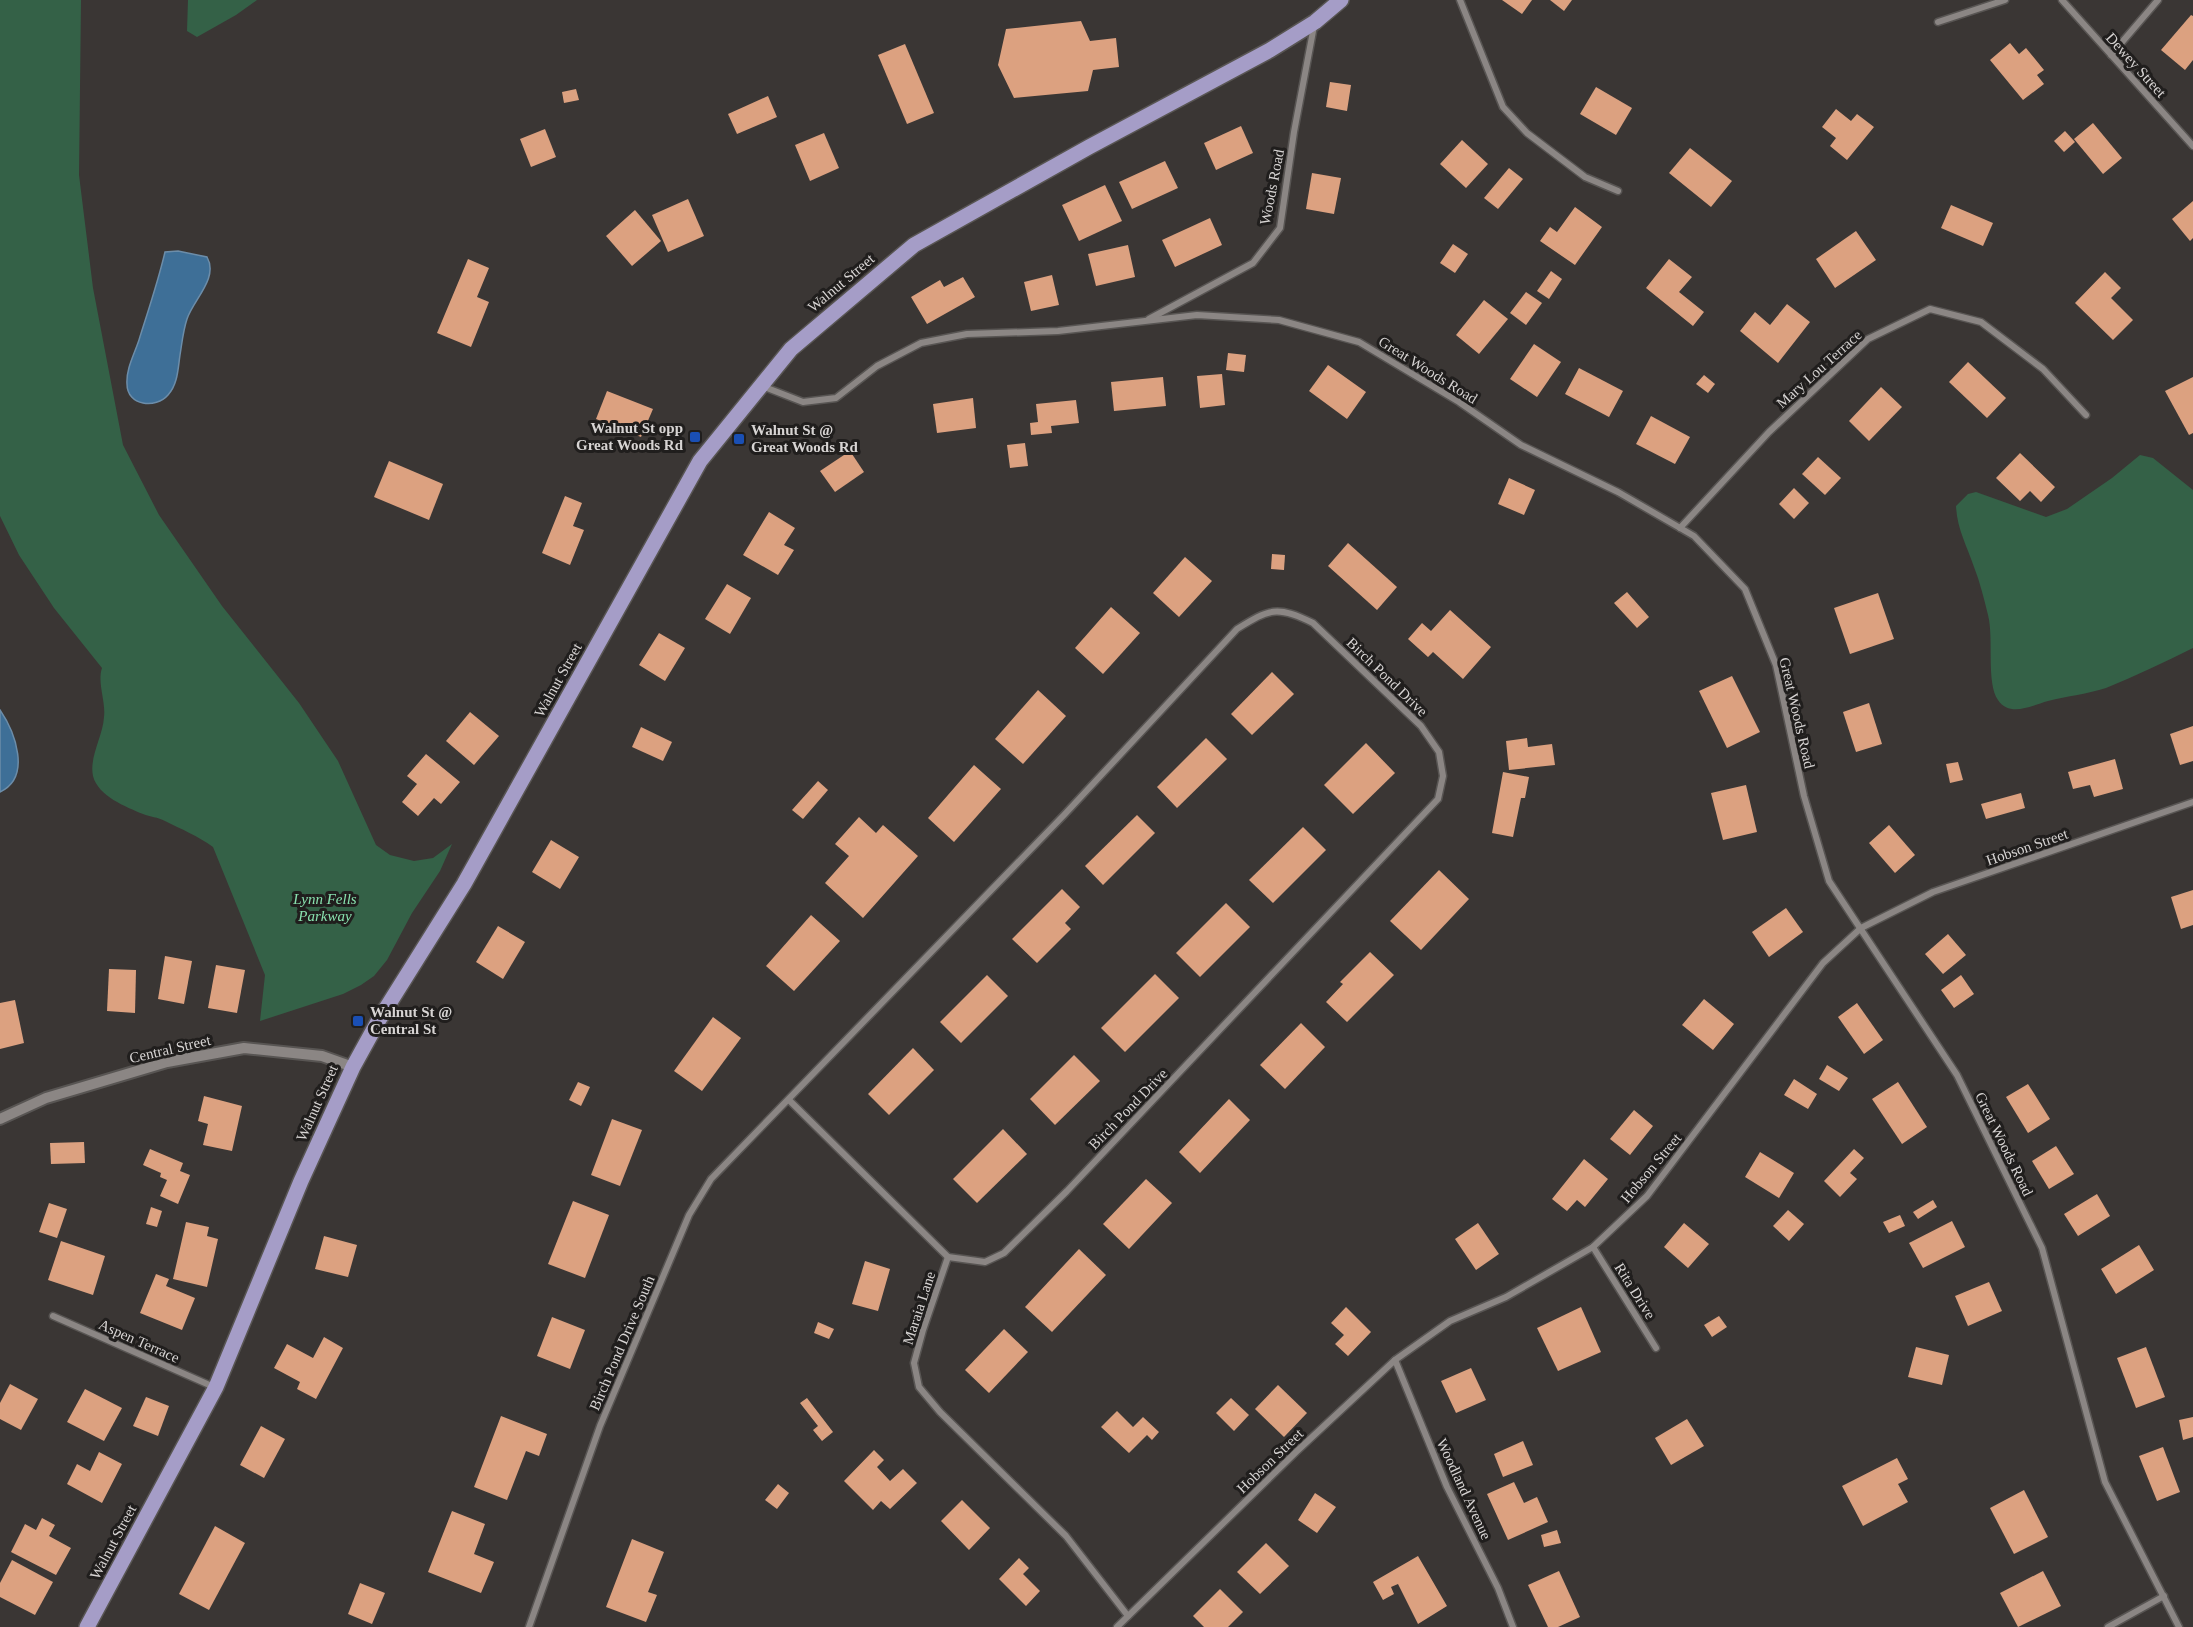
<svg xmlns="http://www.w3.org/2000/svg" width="2193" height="1627" font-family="'Times New Roman',serif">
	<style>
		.green { fill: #346147 }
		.water { fill: #3e6f97; stroke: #6c8da9; stroke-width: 1.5 }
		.building { fill: #dca180 }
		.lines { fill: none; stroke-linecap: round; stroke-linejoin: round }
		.minor-casing { stroke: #585553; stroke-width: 9 }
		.tertiary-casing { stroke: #585553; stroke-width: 14 }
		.primary-casing { stroke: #585553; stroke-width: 18 }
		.minor { stroke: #8b8684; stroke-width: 6 }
		.tertiary { stroke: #8b8684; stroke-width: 10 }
		.primary { stroke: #a59dc7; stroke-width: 15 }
		.transit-dot { fill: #1a4fb4; stroke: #201e1d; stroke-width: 2 }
		.labels { text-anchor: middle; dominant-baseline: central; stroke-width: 6; stroke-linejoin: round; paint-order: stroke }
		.street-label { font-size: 15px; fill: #d7d4d3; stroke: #201e1d }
		.poi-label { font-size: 15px; font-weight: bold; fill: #d7d4d3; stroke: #201e1d; text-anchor: start }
		.park-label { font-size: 15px; font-style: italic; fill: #88e1ae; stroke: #201e1d }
	</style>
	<rect width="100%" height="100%" fill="#3a3634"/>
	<g class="green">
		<path d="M0,0h81l-2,175 14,113 30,157 36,70 63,91 77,97 39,58 38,84 14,10 24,6 19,-3 19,-14 -12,27 -28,42 -25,47 -13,16 -13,9 -18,9 -83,27 5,-46 -52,-128c-15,-11 -32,-18 -48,-26 -7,-4 -15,-4 -22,-7 -17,-7 -45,-18 -50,-38 -4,-19 10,-40 11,-59 2,-16 -7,-34 -2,-49l-48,-60 -35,-53 -19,-39z"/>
		<path d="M188,0h69l-21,15 -39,22 -10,-6z"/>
		<path d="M2140,455l13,3 40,32v158c-28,14 -58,28 -87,40 -18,6 -39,8 -58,13 -15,4 -38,17 -50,-1 -12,-17 -4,-62 -10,-85 -4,-16 -8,-33 -14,-48 -7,-21 -17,-38 -18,-61l12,-12 8,-2 70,25 21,-8 45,-31z"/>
	</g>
	<g class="water">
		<path d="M178,251l29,6c12,21 -14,43 -20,62 -4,12 -5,24 -7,36 -2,13 -2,29 -12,40 -12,14 -41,11 -41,-11 -1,-15 7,-29 12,-44 9,-29 19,-58 26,-88z"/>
		<path d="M0,710c15,22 32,67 0,82z"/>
	</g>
	<g class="building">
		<path d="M1502,0h30l-10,14z"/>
		<path d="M1550,0h22l-8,11z"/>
		<path d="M2191,15l2,1v44l-8,10 -24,-20z"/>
		<path d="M1081,21l9,20 26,-3 3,29 -26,3 -5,21 -74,7 -16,-33 8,-36z"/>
		<path d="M2010,43l9,11 7,-6 18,22 -7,5 7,9 -21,16 -33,-40z"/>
		<path d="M905,44l29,69 -27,11 -29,-69z"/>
		<path d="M1330,82l21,3 -4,26 -21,-4z"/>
		<path d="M1596,87l36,21 -16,27 -36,-21z"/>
		<path d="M576,89l3,11 -15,3 -2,-11z"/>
		<path d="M768,96l9,21 -40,17 -9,-20z"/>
		<path d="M1836,109l15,12 6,-7 17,13 -27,33 -17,-14 6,-8 -14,-11z"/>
		<path d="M2093,123l29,35 -19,16 -29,-35z"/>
		<path d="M1241,126l12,27 -37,17 -12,-27z"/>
		<path d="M545,129l11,28 -25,10 -11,-28z"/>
		<path d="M2065,131l10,11 -11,10 -10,-11z"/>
		<path d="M824,133l15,35 -29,13 -15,-36z"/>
		<path d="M1462,140l26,24 -22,24 -26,-24z"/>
		<path d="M1690,148l42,33 -21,26 -42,-34z"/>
		<path d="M1165,161l13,27 -46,21 -13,-27z"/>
		<path d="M1509,168l14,11 -25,30 -14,-11z"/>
		<path d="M1312,173l29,5 -7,36 -28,-5z"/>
		<path d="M1105,185l17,36 -43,20 -17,-36z"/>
		<path d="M688,199l16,37 -36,16 -16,-37z"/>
		<path d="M2193,201v37l-3,3 -18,-22z"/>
		<path d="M1951,205l42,18 -10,23 -42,-18z"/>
		<path d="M1575,207l27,20 -27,38 -35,-24 10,-14 7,5z"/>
		<path d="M635,210l26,31 -29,25 -26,-30z"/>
		<path d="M1210,218l12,27 -47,22 -13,-27z"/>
		<path d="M1856,231l20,29 -41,28 -19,-29z"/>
		<path d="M1453,244l15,10 -13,19 -15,-10z"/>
		<path d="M1128,245l7,32 -39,9 -8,-32z"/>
		<path d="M468,259l21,9 -12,29 12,5 -18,45 -34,-14z"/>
		<path d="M1669,259l23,18 -13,15 25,20 -11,14 -47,-38z"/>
		<path d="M1551,271l11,8 -13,20 -12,-8z"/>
		<path d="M2105,272l16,16 -10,10 22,22 -20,20 -38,-37z"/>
		<path d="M1052,275l7,30 -28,6 -7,-29z"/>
		<path d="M963,277l12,20 -48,27 -16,-27 29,-17 4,7z"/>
		<path d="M1526,292l16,11 -16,22 -16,-12z"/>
		<path d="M1484,300l24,19 -29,35 -23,-19z"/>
		<path d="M1787,304l23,18 -32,41 -38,-32 15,-19 15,13z"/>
		<path d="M1534,344l27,18 -24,35 -27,-18z"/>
		<path d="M1228,353l18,2 -2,17 -18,-2z"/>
		<path d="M1968,362l38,36 -19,20 -38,-36z"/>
		<path d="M1328,365l38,27 -19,27 -38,-28z"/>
		<path d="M1579,368l44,23 -14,26 -44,-23z"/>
		<path d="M1222,374l3,31 -25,3 -3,-32z"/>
		<path d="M1704,375l11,9 -7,9 -12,-9z"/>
		<path d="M1163,377l3,29 -52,5 -3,-29z"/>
		<path d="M2193,377v56l-4,2 -24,-44z"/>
		<path d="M1881,387l21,20 -33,34 -20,-20z"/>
		<path d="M607,391l46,18 -12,28 -45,-18z"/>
		<path d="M973,398l3,30 -39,5 -4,-29z"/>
		<path d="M1076,400l3,23 -28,3 1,7 -21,2 -1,-12 8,-1 -2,-18z"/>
		<path d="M1651,416l39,21 -15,27 -39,-20z"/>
		<path d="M1025,443l3,23 -18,2 -3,-23z"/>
		<path d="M850,451l14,21 -29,20 -15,-21z"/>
		<path d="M2020,453l35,34 -14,15 -11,-11 -10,10 -24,-23z"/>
		<path d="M1818,457l23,21 -16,17 -23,-21z"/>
		<path d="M389,461l54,23 -14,36 -55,-23z"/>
		<path d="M1509,478l26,12 -11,25 -26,-11z"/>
		<path d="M1794,488l15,15 -15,16 -15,-15z"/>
		<path d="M565,496l17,7 -9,23 11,4 -14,35 -28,-12z"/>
		<path d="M769,512l26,16 -11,17 10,5 -16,25 -35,-20z"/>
		<path d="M1348,543l49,44 -20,23 -49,-44z"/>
		<path d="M1272,554l13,1 -1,15 -13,-1z"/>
		<path d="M1185,557l27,24 -33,36 -26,-24z"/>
		<path d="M727,584l24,14 -21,36 -25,-15z"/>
		<path d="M1627,592l22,25 -12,11 -23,-25z"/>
		<path d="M1878,593l16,46 -44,15 -16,-46z"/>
		<path d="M1111,607l29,26 -37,41 -28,-26z"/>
		<path d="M1450,610l41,37 -28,32 -30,-27 -5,5 -20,-18 14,-16 9,8z"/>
		<path d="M659,633l26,15 -20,33 -26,-16z"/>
		<path d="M1272,672l22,22 -42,41 -21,-21z"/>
		<path d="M1732,676l28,56 -33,16 -28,-57z"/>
		<path d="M1038,690l28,26 -43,48 -28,-25z"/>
		<path d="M1869,703l13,41 -26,8 -13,-40z"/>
		<path d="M470,712l29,24 -25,29 -28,-24z"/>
		<path d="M2193,726v35l-13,4 -10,-31z"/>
		<path d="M641,727l31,15 -9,19 -31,-14z"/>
		<path d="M1206,738l21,21 -50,49 -20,-21z"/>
		<path d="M1527,738l1,9 24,-3 3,21 -46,5 -3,-29z"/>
		<path d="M1366,743l29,30 -42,41 -29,-29z"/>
		<path d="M426,754l34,28 -19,22 -7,-6 -16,18 -16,-14 15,-18 -10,-8z"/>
		<path d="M2115,759l8,30 -29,8 -4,-12 -17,4 -5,-17z"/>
		<path d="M1958,762l5,18 -13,3 -4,-19z"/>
		<path d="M974,765l27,24 -47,53 -26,-24z"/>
		<path d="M1503,772l26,5 -4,21h-4l-8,39 -21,-4z"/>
		<path d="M818,781l10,9 -25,29 -11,-9z"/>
		<path d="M1746,785l11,47 -34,8 -12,-47z"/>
		<path d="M2021,793l4,15 -39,11 -5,-15z"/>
		<path d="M1137,815l18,18 -52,52 -18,-19z"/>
		<path d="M859,817l17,16 7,-8 35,31 -55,62 -38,-35 24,-27 -14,-12z"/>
		<path d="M1889,825l26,30 -20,18 -26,-30z"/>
		<path d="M1303,827l23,23 -53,53 -24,-23z"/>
		<path d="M551,840l28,17 -19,32 -28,-17z"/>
		<path d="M1439,870l30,29 -48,51 -31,-29z"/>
		<path d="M1062,889l18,18 -15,16 6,6 -34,34 -25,-24z"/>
		<path d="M2193,890v35l-12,4 -10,-32z"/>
		<path d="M1226,903l24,24 -50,50 -24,-24z"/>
		<path d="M1786,908l17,24 -34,25 -17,-25z"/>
		<path d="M811,915l29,26 -46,50 -28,-25z"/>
		<path d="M498,926l27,16 -22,37 -27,-17z"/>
		<path d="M1948,934l18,21 -23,19 -18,-20z"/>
		<path d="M1370,952l24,23 -47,47 -21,-20 17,-18 -3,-2z"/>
		<path d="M165,956l27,5 -8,43 -26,-5z"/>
		<path d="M216,965l29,5 -8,43 -29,-5z"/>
		<path d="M109,969l27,1 -1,43 -28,-2z"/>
		<path d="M1155,974l24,24 -54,54 -24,-24z"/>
		<path d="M987,975l21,21 -47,47 -21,-21z"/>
		<path d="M1961,975l13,19 -20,14 -13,-18z"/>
		<path d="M1704,999l30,25 -21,26 -31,-25z"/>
		<path d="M15,1000l9,43 -24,6v-46z"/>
		<path d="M1857,1003l26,37 -19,14 -26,-37z"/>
		<path d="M713,1017l28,21 -39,53 -28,-20z"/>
		<path d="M1301,1023l24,24 -40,42 -25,-24z"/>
		<path d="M913,1048l21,22 -45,45 -21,-21z"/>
		<path d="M1074,1055l26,26 -45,44 -25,-26z"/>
		<path d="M1827,1065l21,13 -9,13 -20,-12z"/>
		<path d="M1794,1079l23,15 -9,15 -24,-14z"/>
		<path d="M578,1082l12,5 -9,19 -12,-6z"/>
		<path d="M1898,1082l29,45 -25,17 -30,-45z"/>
		<path d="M2028,1084l22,35 -22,14 -22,-36z"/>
		<path d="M204,1096l38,10 -10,45 -29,-6 5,-21 -10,-3z"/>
		<path d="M1229,1099l21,21 -50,53 -21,-21z"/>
		<path d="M1634,1110l19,16 -23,29 -20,-16z"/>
		<path d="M612,1119l30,11 -22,56 -29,-11z"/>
		<path d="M1003,1129l24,25 -50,49 -24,-24z"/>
		<path d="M84,1142l1,21 -34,1 -1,-21z"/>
		<path d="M2056,1146l18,28 -25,15 -17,-28z"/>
		<path d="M150,1149l33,14 -3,8 10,4 -12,29 -18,-8 7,-16 -7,-3 1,-4 -18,-8z"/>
		<path d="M1854,1149l10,9 -14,15 7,6 -17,18 -16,-16z"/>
		<path d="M1760,1152l34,21 -15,25 -34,-21z"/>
		<path d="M1584,1159l24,20 -23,28 -8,-7 -10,11 -15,-12z"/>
		<path d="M1146,1179l26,24 -43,46 -26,-25z"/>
		<path d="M2097,1194l13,22 -32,20 -14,-22z"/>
		<path d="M1933,1200l4,7 -19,12 -5,-7z"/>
		<path d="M573,1201l36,14 -24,63 -37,-14z"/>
		<path d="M49,1203l18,6 -10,29 -18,-6z"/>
		<path d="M151,1207l11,4 -5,16 -11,-3z"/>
		<path d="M1788,1210l16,14 -15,17 -16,-15z"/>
		<path d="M1900,1215l5,11 -16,7 -6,-11z"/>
		<path d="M1952,1221l13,26 -42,21 -14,-25z"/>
		<path d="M186,1222l23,5 -2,9 11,3 -11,48 -34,-8z"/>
		<path d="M1478,1223l21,31 -23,16 -21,-31z"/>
		<path d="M1684,1223l25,21 -21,24 -24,-21z"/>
		<path d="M324,1236l33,9 -9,32 -33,-8z"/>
		<path d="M61,1241l44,15 -12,39 -45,-15z"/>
		<path d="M2139,1245l15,25 -38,24 -15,-25z"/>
		<path d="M1079,1249l27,26 -54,57 -27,-25z"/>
		<path d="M865,1261l25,8 -12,42 -26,-7z"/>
		<path d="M156,1274l13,5 -3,7 29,12 -13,32 -42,-17z"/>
		<path d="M1989,1282l13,29 -34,15 -13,-30z"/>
		<path d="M1346,1307l25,25 -23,24 -13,-12 9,-9 -13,-12z"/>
		<path d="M1581,1307l20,45 -43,19 -21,-43z"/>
		<path d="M1719,1316l8,11 -15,10 -8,-12z"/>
		<path d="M552,1317l33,13 -15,39 -33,-13z"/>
		<path d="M818,1322l16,7 -5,10 -15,-6z"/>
		<path d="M1004,1329l24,23 -39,41 -24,-23z"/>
		<path d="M324,1337l19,11 -27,51 -19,-10 3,-7 -26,-14 13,-24 26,14z"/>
		<path d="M1916,1347l33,8 -7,30 -34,-8z"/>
		<path d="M2146,1347l19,50 -29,11 -19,-50z"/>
		<path d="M1471,1368l15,32 -30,13 -15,-32z"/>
		<path d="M10,1384l28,15 -17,31 -21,-11v-16z"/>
		<path d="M1278,1385l29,28 -23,24 -29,-28z"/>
		<path d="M85,1389l37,19 -18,33 -37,-19z"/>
		<path d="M146,1397l23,9 -11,30 -25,-10z"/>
		<path d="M807,1398l26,34 -11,9 -9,-11 5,-4 -18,-23z"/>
		<path d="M1231,1398l18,17 -15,16 -18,-18z"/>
		<path d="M1117,1411l16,16 10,-10 16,15 -7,8 -5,-5 -18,18 -28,-26z"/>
		<path d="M501,1416l46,18 -8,22 -13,-5 -19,49 -33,-13z"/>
		<path d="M2193,1417v20l-10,3 -4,-20z"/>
		<path d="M1687,1419l17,27 -33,19 -16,-27z"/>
		<path d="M261,1426l24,13 -21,39 -24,-13z"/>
		<path d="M1523,1441l10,24 -30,12 -9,-23z"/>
		<path d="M2163,1447l17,45 -23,9 -18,-45z"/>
		<path d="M874,1450l10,10 -7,7 13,14 13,-12 14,14 -27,26 -9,-8 -8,9 -29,-29z"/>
		<path d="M99,1452l23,12 -20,39 -35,-19 10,-20 13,7z"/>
		<path d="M1897,1458l11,21 -10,5 10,18 -45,24 -21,-40z"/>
		<path d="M1514,1482l10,21 13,-6 11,25 -40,18 -21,-46z"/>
		<path d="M778,1484l11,9 -12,16 -12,-9z"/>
		<path d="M2024,1490l24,47 -34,17 -24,-46z"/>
		<path d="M1315,1493l21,14 -19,26 -19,-13z"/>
		<path d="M962,1500l28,28 -21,22 -28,-29z"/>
		<path d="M452,1511l33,13 -11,30 20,8 -13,31 -53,-21z"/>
		<path d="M42,1518l13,7 -6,11 22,12 -15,27 -45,-23 14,-28 11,6z"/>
		<path d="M215,1526l30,17 -36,67 -30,-16z"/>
		<path d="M1557,1530l4,13 -17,4 -3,-12z"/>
		<path d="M632,1539l32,13 -16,40 9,3 -11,27 -40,-15z"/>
		<path d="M1266,1543l23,23 -29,28 -23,-22z"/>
		<path d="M1418,1556l29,50 -29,18 -20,-40 -7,3 3,7 -11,6 -10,-18z"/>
		<path d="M1019,1558l10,10 -6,6 17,17 -14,15 -27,-27z"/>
		<path d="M12,1560l41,22 -18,33 -35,-18v-14z"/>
		<path d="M1559,1571l21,46 -22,10h-10l-20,-42z"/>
		<path d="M2043,1571l18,35 -43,21 -18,-34z"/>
		<path d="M360,1583l25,10 -13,31 -24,-10z"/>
		<path d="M1220,1589l23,23 -15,15h-24l-11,-11z"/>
	</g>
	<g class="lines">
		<g class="minor-casing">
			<g id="minor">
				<path d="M1460,0l43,107 24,26 58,44 33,14"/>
				<path d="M2062,0l131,146"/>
				<path d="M1938,22l67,-22"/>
				<path d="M2111,55l47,-55"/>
				<path d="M1149,319l104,-56 27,-35 14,-96 20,-106"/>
				<path d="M762,386l41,16 33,-4 41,-32 44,-23 46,-9 91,-3 139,-16 82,5 80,22 100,60 62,43 97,47 76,44 51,53 31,76 28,131 25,85 128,194 85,173 63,234 74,145"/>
				<path d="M1680,528l89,-96 99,-93 62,-30 51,13 62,47 43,46"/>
				<path d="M789,1100l159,157"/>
				<path d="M1593,1247l63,101"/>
				<path d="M948,1257l-25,73 -9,33 5,24 21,25 126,124 62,80"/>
				<path d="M53,1316l161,71"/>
				<path d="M1395,1360l52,127 51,101 15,39"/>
				<path d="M529,1627l71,-201 89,-211 22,-36 353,-364 173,-186c32,-20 40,-24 76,-6l108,103 18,26 4,24 -5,23 -371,392 -63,62 -19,9 -37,-5"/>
				<path d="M1117,1627l179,-175 99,-92 55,-39 56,-24 87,-50 54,-51 176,-233 38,-35 72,-36 260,-90"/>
				<path d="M2108,1627l56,-31"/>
			</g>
		</g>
		<g class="tertiary-casing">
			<path id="tertiary" d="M0,1119l46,-21 121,-36 77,-14 78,8 31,11"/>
		</g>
		<g class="primary-casing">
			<path id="primary" d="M87,1627l129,-240 85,-206 52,-114 27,-49 84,-134 236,-423 91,-112 123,-104 175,-98 181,-97 45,-28 26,-22"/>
		</g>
		<use href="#minor" class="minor"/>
		<use href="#tertiary" class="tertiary"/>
		<use href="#primary" class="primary"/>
	</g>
	<g class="transit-dot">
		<rect x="689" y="431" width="12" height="12" rx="3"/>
		<rect x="733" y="433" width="12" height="12" rx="3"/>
		<rect x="352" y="1015" width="12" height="12" rx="3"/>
	</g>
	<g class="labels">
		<g class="street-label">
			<text transform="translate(2136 65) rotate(48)">Dewey Street</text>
			<text transform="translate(1272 187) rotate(-79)">Woods Road</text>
			<text transform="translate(841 283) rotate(-40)">Walnut Street</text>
			<text transform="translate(1819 369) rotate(-42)">Mary Lou Terrace</text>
			<text transform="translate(1428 370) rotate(32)">Great Woods Road</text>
			<text transform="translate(1387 677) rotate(44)">Birch Pond Drive</text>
			<text transform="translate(558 680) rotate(-61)">Walnut Street</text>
			<text transform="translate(1797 713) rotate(77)">Great Woods Road</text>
			<text transform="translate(2027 847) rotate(-19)">Hobson Street</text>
			<text transform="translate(170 1049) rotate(-13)">Central Street</text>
			<text transform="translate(317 1103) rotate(-66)">Walnut Street</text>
			<text transform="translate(1128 1109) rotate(-46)">Birch Pond Drive</text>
			<text transform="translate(2004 1144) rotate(64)">Great Woods Road</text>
			<text transform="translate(1651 1168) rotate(-50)">Hobson Street</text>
			<text transform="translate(1635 1291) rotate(58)">Rita Drive</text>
			<text transform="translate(919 1308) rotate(-72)">Maraia Lane</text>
			<text transform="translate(139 1341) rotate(24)">Aspen Terrace</text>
			<text transform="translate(622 1343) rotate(-67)">Birch Pond Drive South</text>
			<text transform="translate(1270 1461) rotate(-44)">Hobson Street</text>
			<text transform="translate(1464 1489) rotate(65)">Woodland Avenue</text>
			<text transform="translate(113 1542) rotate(-62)">Walnut Street</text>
		</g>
		<g class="poi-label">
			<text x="683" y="428" text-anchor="end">Walnut St opp<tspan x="683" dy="17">Great Woods Rd</tspan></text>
			<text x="751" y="430">Walnut St @<tspan x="751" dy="17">Great Woods Rd</tspan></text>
			<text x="370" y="1012">Walnut St @<tspan x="370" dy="17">Central St</tspan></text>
		</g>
		<g class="park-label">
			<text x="325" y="899">Lynn Fells<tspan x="325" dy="17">Parkway</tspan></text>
		</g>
	</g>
</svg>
